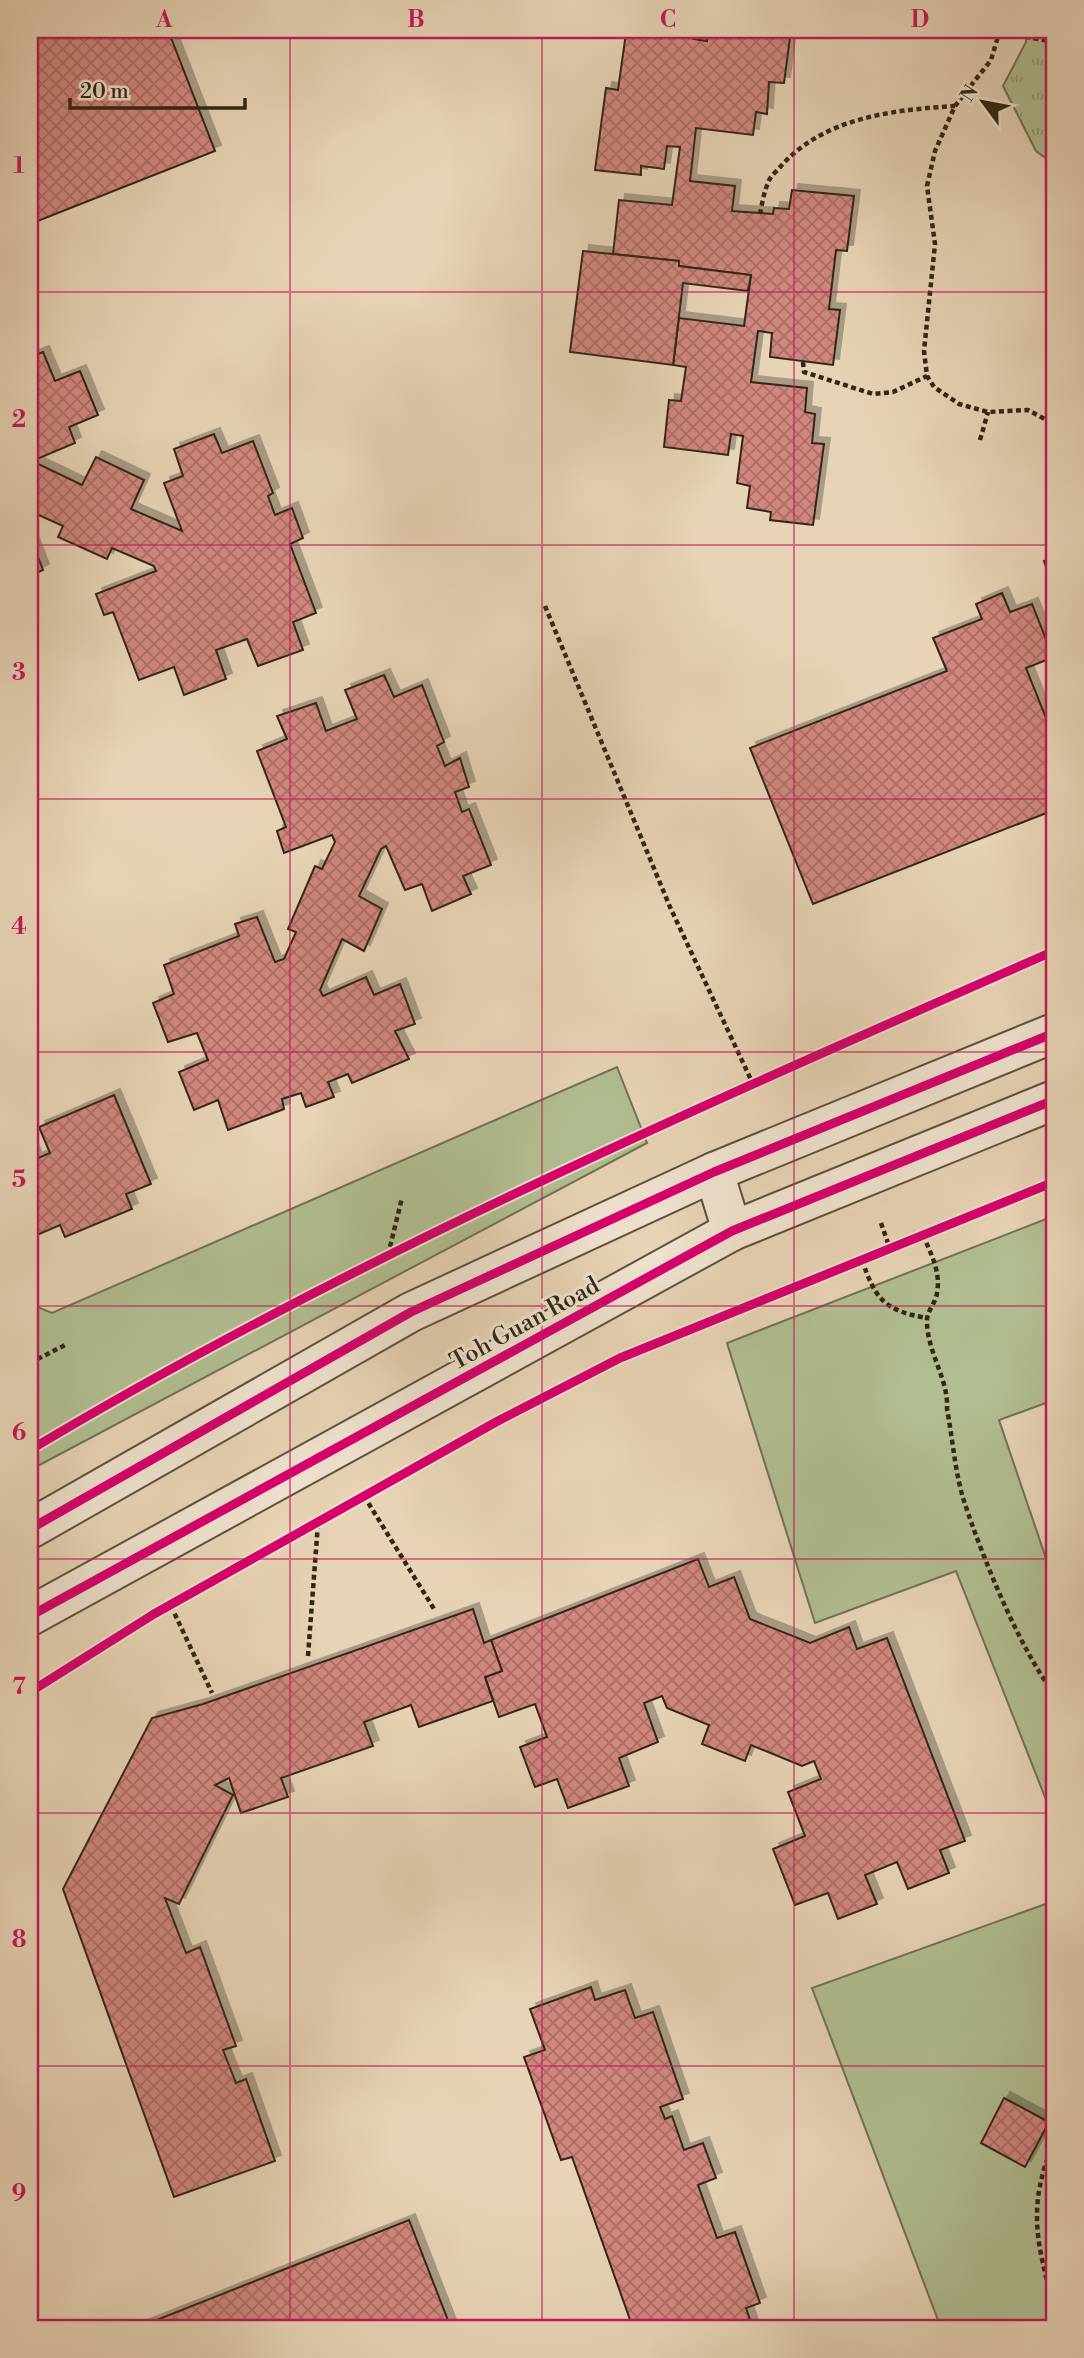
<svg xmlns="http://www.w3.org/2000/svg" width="1084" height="2358" font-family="'Libre Bodoni',serif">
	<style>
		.grass { fill: #b1be91; stroke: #727253; stroke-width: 2 }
		.park { fill: url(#park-tufts); stroke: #727253; stroke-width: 2 }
		.building { fill: url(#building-cross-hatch); stroke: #322615; stroke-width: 2; filter: url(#shadow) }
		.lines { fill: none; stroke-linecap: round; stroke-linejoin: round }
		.minor-casing { stroke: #5f513d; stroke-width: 42 }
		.path { stroke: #322615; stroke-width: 4.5; stroke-dasharray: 5 3.5; stroke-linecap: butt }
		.minor { stroke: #efe2cf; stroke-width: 38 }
		.cycleway-casing { stroke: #efe2cf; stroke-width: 13 }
		.cycleway { stroke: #d6006c; stroke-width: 9 }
		.grid { fill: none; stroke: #c2185b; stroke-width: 2; stroke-opacity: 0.55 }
		.labels { text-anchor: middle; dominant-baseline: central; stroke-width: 6; stroke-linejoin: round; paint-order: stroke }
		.street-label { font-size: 24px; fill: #322615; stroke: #efe2cf }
		.neatline { fill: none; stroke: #c2185b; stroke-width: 2.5 }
		.grid-label { font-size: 23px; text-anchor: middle; font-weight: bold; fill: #c2185b }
	</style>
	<defs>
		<pattern id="park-tufts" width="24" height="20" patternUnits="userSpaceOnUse" patternTransform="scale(1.75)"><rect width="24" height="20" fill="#b1be91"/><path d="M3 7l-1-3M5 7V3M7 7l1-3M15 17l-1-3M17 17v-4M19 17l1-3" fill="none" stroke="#919a75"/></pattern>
		<pattern id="building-cross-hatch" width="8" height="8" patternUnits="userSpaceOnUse" patternTransform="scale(1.75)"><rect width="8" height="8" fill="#d1877e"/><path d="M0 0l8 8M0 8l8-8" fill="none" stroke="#aa6e66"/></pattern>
		<filter id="shadow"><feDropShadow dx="6" dy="-6" stdDeviation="0" flood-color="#0004"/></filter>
	</defs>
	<rect width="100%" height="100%" fill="#e7d3b5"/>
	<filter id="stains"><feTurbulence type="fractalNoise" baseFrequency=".00286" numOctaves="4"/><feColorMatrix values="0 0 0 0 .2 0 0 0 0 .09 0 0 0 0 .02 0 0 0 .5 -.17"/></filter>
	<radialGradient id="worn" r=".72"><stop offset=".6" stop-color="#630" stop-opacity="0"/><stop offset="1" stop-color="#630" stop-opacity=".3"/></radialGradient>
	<g class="grass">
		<path d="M617,1067l30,76 -617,327v-166l22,9z"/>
		<path d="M1054,1216v184l-55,20 55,162v238l-98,-249 -141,52 -88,-280z"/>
		<path d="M1054,1901v427h-113l-129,-340z"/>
	</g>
	<path class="park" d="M1026,30h28v134l-18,-13 -33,-65 23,-44z"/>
	<g class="building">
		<path d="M30,30h138l47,121 -185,73z"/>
		<path d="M695,30l-2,9 14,2 1,-11h83l-7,53 -15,-1 -2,32 -11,-2 -3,23 -57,-7 -6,53 45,5 -3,25 41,3 1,-6 15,1 3,-19 62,6 -7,55 -11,-1 -7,59 11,1 -7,55 -63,-8 2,-24 -14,-2 -7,51 56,6 -2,24 10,2 -3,29 12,1 -11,81 -43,-5 1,-8 -24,-4 3,-22 -13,-3 6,-47 -12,-2 -3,21 -64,-8 5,-47 12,1 5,-34 -13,-2 6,-47 65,8 7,-51 -72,-9v-5l-66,-7 6,-54 53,5 8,-58 -13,-1 -3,23 -23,-3v9l-46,-5 11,-82 12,2 8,-57 -13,-3z"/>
		<path d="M583,251l96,10v5l72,9 -3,16 -65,-8 -10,82 -103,-13z"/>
		<path d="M43,352l12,29 25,-10 18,44 -29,12 6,16 -43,18 50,24 14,-28 48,23 -13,29 51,22 -18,-48 19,-7 -9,-27 40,-15 8,19 31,-12 20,52 -5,3 7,19 17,-7 11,30 -13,6 26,69 -23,9 10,28 -45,16 -11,-27 -31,11 10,29 -42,16 -10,-28 -35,13 -26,-68 -9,3 -8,-21 60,-23 -2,-5 -42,-18 -5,11 -49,-22 5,-11 -33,-15v-154z"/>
		<path d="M30,536l13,34 -13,6z"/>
		<path d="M1054,557v32l-10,-28z"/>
		<path d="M1002,593l8,19 22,-8 16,40 6,-3v16l-28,11 28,70v72l-241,94 -63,-156 197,-77 -14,-33 49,-19 -6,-15z"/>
		<path d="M384,675l10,22 28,-12 22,57 -7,4 8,20 15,-8 9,29 -14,5 7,20 7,-3 22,56 -28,11 8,18 -39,17 -10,-27 -17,6 -19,-44 -5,3 -22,47 23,13 -18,42 -22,-12 -22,51 3,6 43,-19 8,18 26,-11 15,40 -20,7 14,28 -57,24 -4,-9 -20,8 6,15 -28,10 -5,-14 -19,6 2,10 -56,21 -10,-30 -24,10 -15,-38 29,-12 -11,-27 -29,9 -15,-39 21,-9 -10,-29 75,-29 -4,-12 22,-7 18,45 9,-3 12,-27 -8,-3 27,-63 7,3 13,-27 -3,-7 -48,18 -7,-22 9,-4 -29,-76 30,-12 -10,-23 39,-13 10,28 31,-12 -12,-29z"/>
		<path d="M114,1095l37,89 -25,10 6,15 -67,28 -5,-12 -30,13v-93l6,14 14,-6 -11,-26z"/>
		<path d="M698,1559l11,28 25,-10 16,42 60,24 39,-16 8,22 30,-11 78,203 -25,9 9,23 -41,16 -11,-27 -32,13 12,29 -39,15 -10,-26 -33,12 -22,-56 32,-13 -17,-44 33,-13 -7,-18 -12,5 -51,-21 -6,16 -43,-17 7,-19 -42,-17 -5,-12 -18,7 14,39 -39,16 10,28 -61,22 -11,-29 -22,8 -15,-40 27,-10 -12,-33 -36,13 -14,-40 17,-6 -11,-31z"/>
		<path d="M473,1609l11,34 7,-3 11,31 -17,6 8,24 -74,26 -8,-22 -47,17 9,24 -92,32 7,19 -47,16 -12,-35 -14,7 18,10 -54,109 -14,-6 21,55 14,-6 36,99 -13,4 13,33 10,-4 29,82 -101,36 -111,-308 89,-171 51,-14z"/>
		<path d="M591,1987l4,13 30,-10 10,28 18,-6 30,87 -23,8 5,12 7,-3 12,34 19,-7 13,35 -18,7 19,53 18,-6 25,71 -14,5 7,20h-120l-61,-171 -11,3 -37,-103 21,-7 -15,-41z"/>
		<path d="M1004,2098l45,24 -24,45 -44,-24z"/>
		<path d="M409,2220l42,108h-312v-1z"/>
	</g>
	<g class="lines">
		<g class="minor-casing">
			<g id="minor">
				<path d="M714,1172l18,59"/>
				<path d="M30,1529l381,-217 303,-140 340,-139"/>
				<path d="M30,1616l702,-385 322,-131"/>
			</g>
		</g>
		<g class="path">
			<path d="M1000,30l-9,30 -36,46 -20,45 -8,35 8,58 -11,107 3,25 7,11 25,17 29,8 40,-2 26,14"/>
			<path d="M1000,32l54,10"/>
			<path d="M760,214c2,-10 4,-22 8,-31 2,-7 9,-12 13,-17 44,-49 112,-56 174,-60"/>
			<path d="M803,362l1,10 69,22 20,-2 34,-16"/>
			<path d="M980,440l8,-28"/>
			<path d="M545,606l125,301 83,177"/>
			<path d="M881,1223l9,26"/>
			<path d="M923,1235c8,19 18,37 14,58 -1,9 -9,17 -10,26 -1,32 22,60 20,90 6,31 8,66 18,95 17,52 56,148 89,189"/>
			<path d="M388,1255l14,-57"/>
			<path d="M862,1260c13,39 23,51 65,58"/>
			<path d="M30,1363l37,-19"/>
			<path d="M503,1418l117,-60 434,-176"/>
			<path d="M364,1496l70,113"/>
			<path d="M171,1606l41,87"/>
			<path d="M308,1656l10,-133"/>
			<path d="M30,1692l124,-78 320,-180"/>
			<path d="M1054,2142c-27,63 -18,100 0,164"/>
		</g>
		<use href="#minor" class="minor"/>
		<g class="cycleway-casing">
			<g id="cycleway">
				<path d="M30,1450c326,-195 676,-346 1024,-499"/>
				<path d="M30,1529l381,-217 303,-140 340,-139"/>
				<path d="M30,1616l702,-385 322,-131"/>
				<path d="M30,1692l124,-78 342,-192 124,-64 434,-176"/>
			</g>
		</g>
		<use href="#cycleway" class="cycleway"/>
	</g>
	<path class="grid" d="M290,30v2298M542,30v2298M794,30v2298M30,292h1024M30,545h1024M30,799h1024M30,1052h1024M30,1306h1024M30,1559h1024M30,1813h1024M30,2066h1024"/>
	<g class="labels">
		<g class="street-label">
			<text transform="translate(525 1324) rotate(-29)">Toh Guan Road</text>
		</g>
	</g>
	<rect width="1084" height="2358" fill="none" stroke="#e7d3b5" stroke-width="77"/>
	<g transform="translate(983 102) rotate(302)" stroke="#efe2cf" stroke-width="5" paint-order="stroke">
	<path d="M0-5L12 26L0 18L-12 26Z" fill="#322615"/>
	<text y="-10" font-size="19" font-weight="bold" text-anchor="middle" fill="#322615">N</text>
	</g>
	<path d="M70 98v10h175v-10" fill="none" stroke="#322615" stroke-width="3.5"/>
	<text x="80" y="98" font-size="21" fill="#322615" stroke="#efe2cf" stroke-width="5" paint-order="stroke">20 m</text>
	<rect x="38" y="38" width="1008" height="2282" class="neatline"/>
	<g class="grid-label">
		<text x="164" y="27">A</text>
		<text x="416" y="27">B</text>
		<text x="668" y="27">C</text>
		<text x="920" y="27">D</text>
		<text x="19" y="173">1</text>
		<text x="19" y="427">2</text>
		<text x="19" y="680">3</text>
		<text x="19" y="934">4</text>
		<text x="19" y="1187">5</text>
		<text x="19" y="1440">6</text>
		<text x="19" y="1694">7</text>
		<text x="19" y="1947">8</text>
		<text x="19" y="2201">9</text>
	</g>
	<rect width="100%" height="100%" filter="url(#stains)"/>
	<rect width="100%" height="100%" fill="url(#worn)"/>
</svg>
